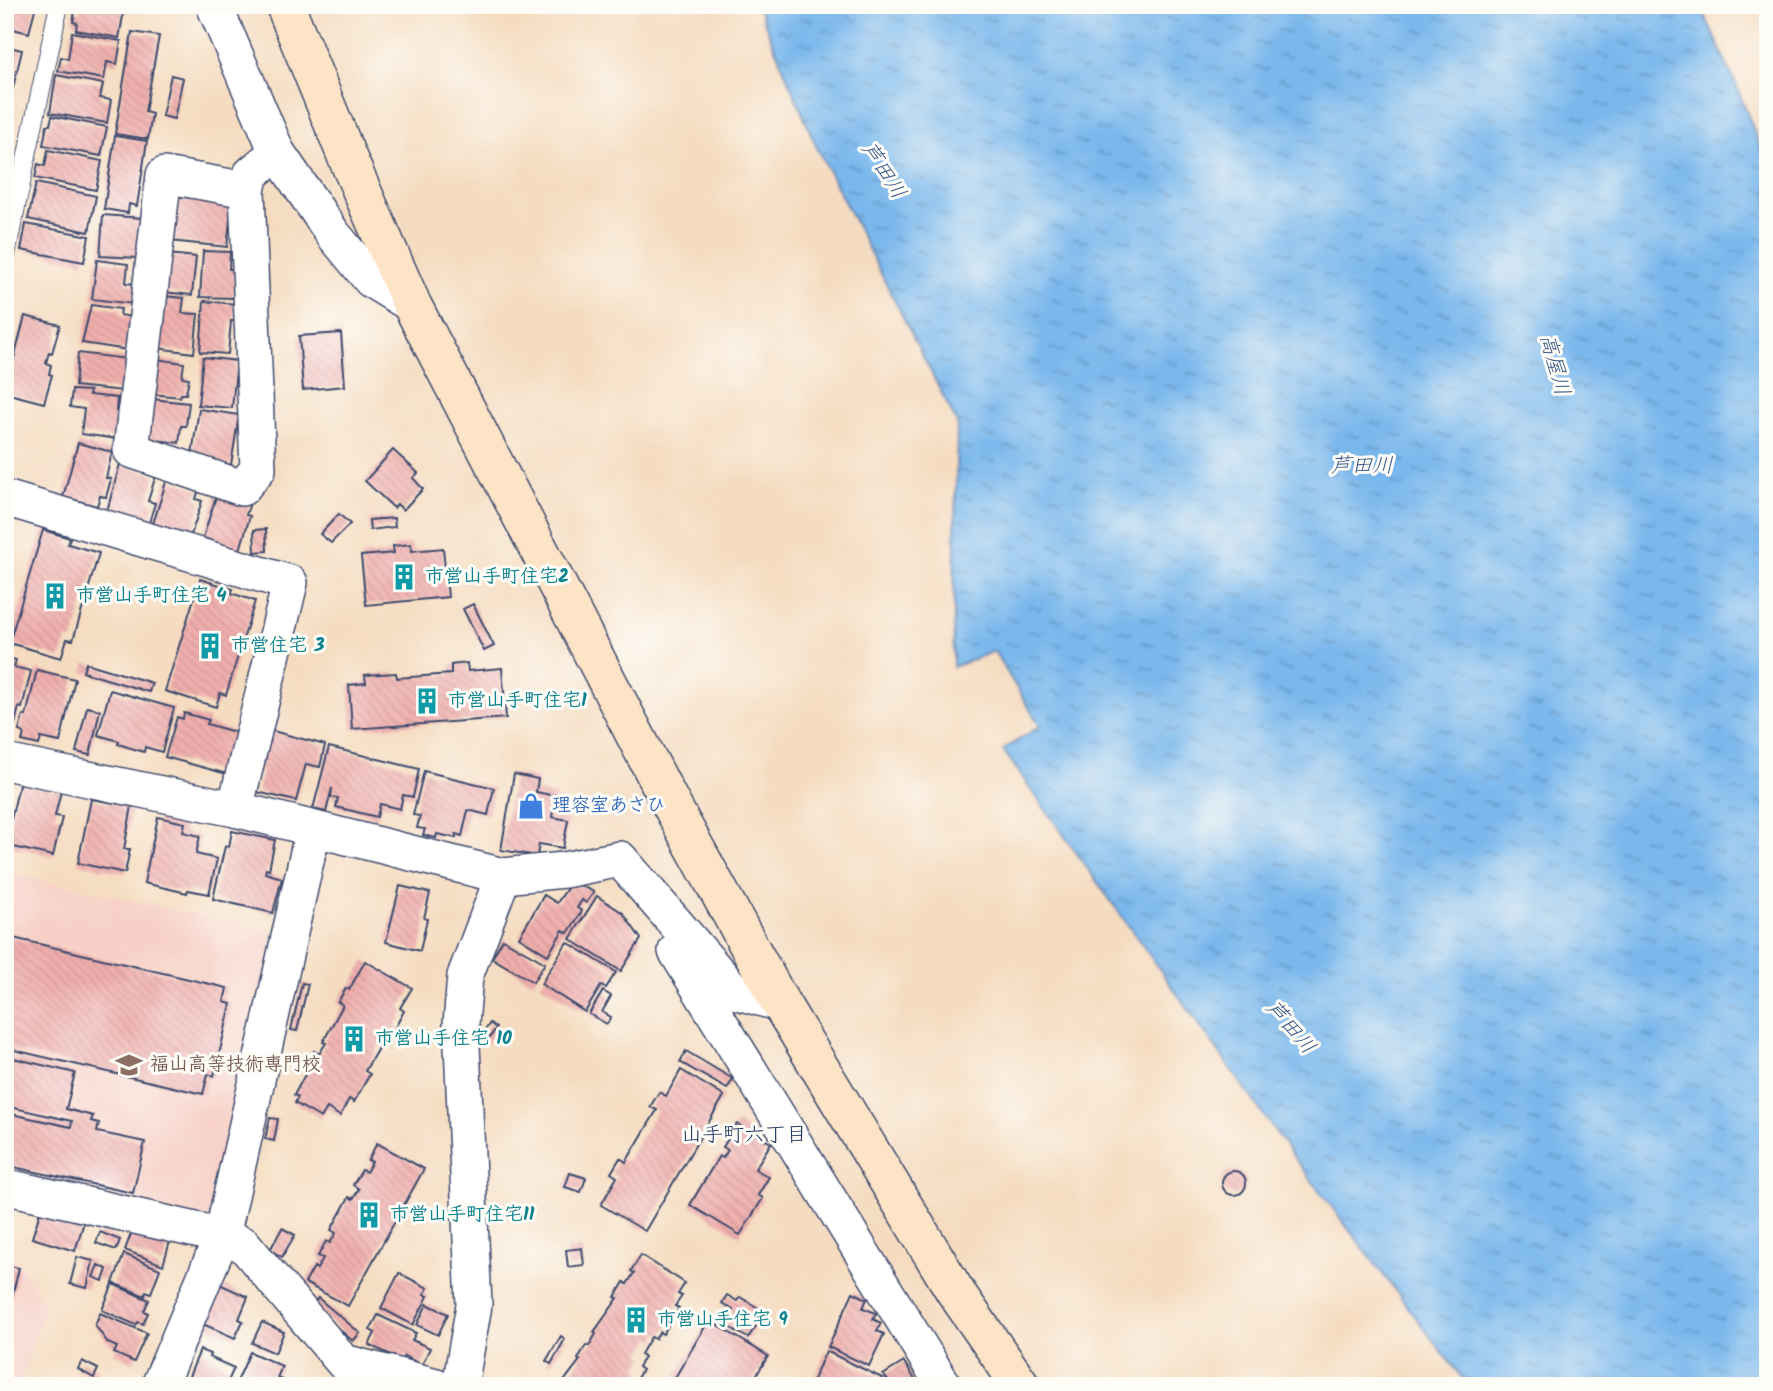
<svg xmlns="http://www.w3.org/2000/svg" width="1773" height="1391" font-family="Kalam,'Klee One',sans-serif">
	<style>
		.built { fill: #f7d1c7 }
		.water { fill: url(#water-ripples); stroke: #4a73a5; stroke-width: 2 }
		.building { fill: url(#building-back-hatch) }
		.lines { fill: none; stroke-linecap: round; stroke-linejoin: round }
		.lane-casing { stroke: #3c496d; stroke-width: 20 }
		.street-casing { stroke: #3c496d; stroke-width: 38 }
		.secondary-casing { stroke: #3c496d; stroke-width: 41 }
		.lane { stroke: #fff; stroke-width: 18 }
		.street { stroke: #fff; stroke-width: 35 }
		.secondary { stroke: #fee4c6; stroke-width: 38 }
		.labels { text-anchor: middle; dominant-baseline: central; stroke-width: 6; stroke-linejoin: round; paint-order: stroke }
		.culture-label { font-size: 19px; font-weight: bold; fill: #0d838f; stroke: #fdfcf7; text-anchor: start }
		.shop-label { font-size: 19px; font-weight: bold; fill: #366cbe; stroke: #fdfcf7; text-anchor: start }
		.education-label { font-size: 19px; font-weight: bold; fill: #785e54; stroke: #fdfcf7; text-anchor: start }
		.water-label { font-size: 21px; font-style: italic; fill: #375889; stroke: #fdfcf7 }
		.neighbourhood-label { font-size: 21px; fill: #1b2f5e; stroke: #fdfcf7 }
	</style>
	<defs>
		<pattern id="water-ripples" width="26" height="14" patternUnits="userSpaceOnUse" patternTransform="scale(1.75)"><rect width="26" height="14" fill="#79b7ec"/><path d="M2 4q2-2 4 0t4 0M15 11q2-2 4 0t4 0" fill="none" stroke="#6295c2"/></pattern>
		<pattern id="building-back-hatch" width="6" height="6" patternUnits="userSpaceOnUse" patternTransform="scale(1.75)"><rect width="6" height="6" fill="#f0afad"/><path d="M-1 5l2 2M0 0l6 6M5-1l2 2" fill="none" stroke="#cd9797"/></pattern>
	</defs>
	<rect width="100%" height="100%" fill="#fdfcf7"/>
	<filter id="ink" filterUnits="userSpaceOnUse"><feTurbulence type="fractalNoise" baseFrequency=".0143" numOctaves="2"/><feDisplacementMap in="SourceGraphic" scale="14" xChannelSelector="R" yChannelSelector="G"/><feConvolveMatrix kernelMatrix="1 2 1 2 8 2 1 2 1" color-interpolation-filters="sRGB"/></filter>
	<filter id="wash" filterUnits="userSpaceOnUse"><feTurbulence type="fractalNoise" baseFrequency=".00686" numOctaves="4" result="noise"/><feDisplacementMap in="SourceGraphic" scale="28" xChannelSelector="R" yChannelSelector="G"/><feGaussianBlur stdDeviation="1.57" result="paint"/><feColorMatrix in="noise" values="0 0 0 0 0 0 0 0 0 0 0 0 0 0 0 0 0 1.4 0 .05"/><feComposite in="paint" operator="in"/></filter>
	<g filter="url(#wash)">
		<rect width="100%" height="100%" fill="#f5dcc0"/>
		<g class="built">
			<path d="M5,872l278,62 -68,289 -210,-27z"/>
			<path d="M5,1240l40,65 -26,81h-14z"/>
		</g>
		<path class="water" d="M757,5h943l36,80 32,82v1219h-300l-175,-230 -290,-406 37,-24 -46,-75 -41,16 4,-244 -140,-275z"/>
		<g id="blocks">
			<g class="building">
				<path d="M5,5h31l-7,28 -24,-6z"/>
				<path d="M75,5h50l-6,33 -43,-8 1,-7 -4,-1 2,-11 5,1 1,-4z"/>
				<path d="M72,32l49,9 -4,23 -10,-2 -3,17 -46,-8 3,-14 7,2z"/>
				<path d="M132,32l27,4 -14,76 7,2 -4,25 -33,-5z"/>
				<path d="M5,46l17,4 -10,42 -7,-2z"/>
				<path d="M56,75l47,9 -3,14 11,2 -4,23 -57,-10z"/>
				<path d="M171,75l12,3 -9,41 -12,-3z"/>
				<path d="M52,116l55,11 -6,29 -58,-11 4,-20h3z"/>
				<path d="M115,136l32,5 -10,65 -8,-2 -1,9 -24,-4z"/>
				<path d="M48,150l54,11 -6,29 -61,-12 3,-14 7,2z"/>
				<path d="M36,183l60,13 -7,36 -61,-13z"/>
				<path d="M174,196l58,6 -5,45 -57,-6z"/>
				<path d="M103,215l39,3 -3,40 -39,-2z"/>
				<path d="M26,224l63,12 -5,26 -63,-12z"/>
				<path d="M203,251l27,1 -1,17h6l-2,29 -33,-1z"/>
				<path d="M167,254l29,3 -4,38 -29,-3z"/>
				<path d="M97,260l31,4 -2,19 10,1 -2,20 -42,-5z"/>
				<path d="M163,296l21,2 -2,15 16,1 -4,39 -38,-5z"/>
				<path d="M204,301l32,3 -1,17h-4l-3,33 -28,-2z"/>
				<path d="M91,305l30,4 -1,6 13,2 -5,33 -46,-7z"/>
				<path d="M25,316l35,9 -8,28 -3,-1 -3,11 5,2 -2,9 3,1 -8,28 -39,-10z"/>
				<path d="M341,333l4,53 -42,4 -4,-54z"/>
				<path d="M78,353l50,6 -5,32 -48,-5z"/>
				<path d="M203,357l34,4 -5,47 -34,-3z"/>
				<path d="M156,359l28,4 -2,14 7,1 -3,16h-5l-1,3 -29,-3z"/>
				<path d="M72,390l18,1 -1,4 28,3 -1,13 3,1 -1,27 -37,-5 3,-25 -14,-2z"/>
				<path d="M152,399l37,4 -3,23h-5l-2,17 -31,-4z"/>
				<path d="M199,409l40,6 -8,50 -31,-4 1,-6 -9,-1z"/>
				<path d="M78,443l34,9 -6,26 5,1 -5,18 -6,-1 -3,10 -34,-9z"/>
				<path d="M393,450l25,23 -5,5 10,11 -20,21 -6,-6 -3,4 -29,-27z"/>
				<path d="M120,464l36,11 -8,26 7,2 -6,20 -42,-12z"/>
				<path d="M167,479l32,10 -3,10 6,2 -11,34 -38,-11z"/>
				<path d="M217,493l33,10 -4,12 4,1 -10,34 -37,-12z"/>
				<path d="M339,514l11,10 -19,19 -11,-9z"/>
				<path d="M394,518l1,9 -25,3 -1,-10z"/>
				<path d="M266,529l1,22 -12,1 -1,-22z"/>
				<path d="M43,530l27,8 -2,6 31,9 -26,87 -6,-1 -6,19 -52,-15z"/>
				<path d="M411,544l1,7 31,-3 5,49 -82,8 -5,-49 33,-3 -1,-7z"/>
				<path d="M200,579l33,10 -2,4 24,8 -29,94 -6,-2 -4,14 -51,-16z"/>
				<path d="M473,604l21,42 -10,5 -21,-42z"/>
				<path d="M5,657l11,3 -2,7 17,4 -9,37 -3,-1 -4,16 -10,-2z"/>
				<path d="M86,663l66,20 -3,9 -66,-20z"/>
				<path d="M467,663l1,8 34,-3 4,50 -154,11 -3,-44 17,-2 -1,-8 31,-2 1,5 54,-4v-9z"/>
				<path d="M37,670l38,9 -15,63 -19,-4 -2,7 -17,-4 2,-8 -5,-2 4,-16 3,1z"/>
				<path d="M110,690l64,18 -12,44 -17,-5 -1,5 -26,-8 1,-3 -21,-6z"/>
				<path d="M87,707l13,3 -10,45 -14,-3z"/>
				<path d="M184,713l25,7 -2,4 31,9 -11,41 -62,-17 12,-40 6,2z"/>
				<path d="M269,730l56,15 -5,22 -14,-3 -10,37 -39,-9 5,-21 -4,-1z"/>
				<path d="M329,747l90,22 -6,28 -10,-2 -3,14 -20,-5 -3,13 -41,-10 2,-9 -7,-1 1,-9 -6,24 -13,-3z"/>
				<path d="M424,771l70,17 -6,27 -20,-5 -6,26 -6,-2v4l-19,-4 -1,4 -13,-3 2,-6 -8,-1 3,-12 -7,-1z"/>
				<path d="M514,774l24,5 -2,13 20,4 -4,21 16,3 -5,28 -24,-4 -2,12 -36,-6z"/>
				<path d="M20,781l41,10 -6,25 7,1 -9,39 -48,-11z"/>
				<path d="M91,799l41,7 -8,43h6l-5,24 -47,-10z"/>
				<path d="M158,817l27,6 -2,9 17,4 -4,18 21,5 -8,35 -21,-4 -1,3 -43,-10z"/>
				<path d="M232,831l43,9 -6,30 -3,-1 -1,4 17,5 -9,35 -60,-14 12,-53 4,1z"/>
				<path d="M580,885l14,7 -8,11 -4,-3 -5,8 5,3 -14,22 -5,-3 -15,25 -29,-18 25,-42 13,8 11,-16z"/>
				<path d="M400,886l30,7 -6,25 3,1 -7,32 -34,-9z"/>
				<path d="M597,896l26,17 18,26 -20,32 -51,-32z"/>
				<path d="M9,937l218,51 -3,14 7,2 -17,72 -6,-2 -5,20 -198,-46v-93z"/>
				<path d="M503,939l42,24 -12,19 -41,-24z"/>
				<path d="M567,942l49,30 -10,16 -5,-2 -16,26 -44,-28z"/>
				<path d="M365,961l47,27 -12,20 4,3 -14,26 -4,-3 -21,37 5,3 -16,28 -5,-3 -9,17 -13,-8 -6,10 -26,-15 3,-6 -4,-2 14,-26 -4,-1 10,-17 5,3 7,-11 -3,-1 20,-37 -5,-3 8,-14 3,2z"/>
				<path d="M302,983l6,1 -11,47 -6,-1z"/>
				<path d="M603,991l8,5 -9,16 9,5 -4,7 -18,-10z"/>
				<path d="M490,1023l6,5 -10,16 -7,-5z"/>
				<path d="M686,1051l47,28 -6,10 -47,-27z"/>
				<path d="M5,1056l70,17 -9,36 27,7 -2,5 8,2 -2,9 48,10 -12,51 -120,-26 -2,10 -6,-1 2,-63 64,14 1,-6 -67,-15z"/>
				<path d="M681,1070l43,26 -79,135 -44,-26 16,-28 -6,-4 9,-15 6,4 31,-52 -7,-3 9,-15 7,4z"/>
				<path d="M270,1118l8,1 -4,22 -9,-2z"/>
				<path d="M737,1124l34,19 -16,26 14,8 -11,18 5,3 -23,37 -50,-30 29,-49 4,2 5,-8 -5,-3z"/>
				<path d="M377,1143l47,26 -76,137 -43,-23 9,-16 3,2 6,-11 -5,-2 8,-15 4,2 6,-10 -5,-3 18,-33 4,2 6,-10 -6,-4 9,-15 4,2 6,-10 -4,-2z"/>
				<circle cx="1234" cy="1183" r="12"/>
				<path d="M570,1173l16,5 -5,14 -16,-5z"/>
				<path d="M42,1206l43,13 -10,32 -43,-13z"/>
				<path d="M135,1223l36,15 -8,27 -38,-15z"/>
				<path d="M282,1228l13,7 -13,22 -12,-7z"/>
				<path d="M100,1232l20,8 -4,10 -20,-7z"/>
				<path d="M582,1248l2,17 -16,2 -2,-17z"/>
				<path d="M124,1254l36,15 -9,24 -5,-2 -1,5 -32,-13z"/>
				<path d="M641,1255l44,28 -7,11 4,2 -7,10 4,2 -16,26 -3,-2 -5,7 -4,-2 -10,17 3,3 -6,10 4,3 -10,16h-66l-4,-2 18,-24 -2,-1 8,-14 3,1 7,-12 -2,-2 24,-34 -3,-1 9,-15 3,2 7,-11 -3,-2z"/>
				<path d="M77,1257l16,4 -6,27 -17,-4z"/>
				<path d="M5,1265l14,3 -13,53 -1,-1z"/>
				<path d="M98,1265l9,4 -4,12 -10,-4z"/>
				<path d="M399,1273l29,15 -4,6 4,2 -15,29 -32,-17z"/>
				<path d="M215,1282l33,15 -9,22 4,2 -8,17 -37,-16z"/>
				<path d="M113,1284l36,16 -5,11 4,2 -5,11 -5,-2 -2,3 -34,-15z"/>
				<path d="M853,1292l14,7 -4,9 13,5 -3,6 8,4 -4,8 7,3 -15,32 -41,-19z"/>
				<path d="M727,1295l10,6 3,-4 25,15 -17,26 -24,-14 9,-14 -11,-7z"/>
				<path d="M318,1298l42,35 -7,8 -42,-35z"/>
				<path d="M427,1304l21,10 -10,21 -21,-10z"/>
				<path d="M100,1313l47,20 -13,29 -20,-9 3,-6 -9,-4 -13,-18z"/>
				<path d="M378,1315l38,18 -4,7 18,8 -8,17 -18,-9 -2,4 -33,-15 6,-12 -5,-3z"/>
				<path d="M709,1320l59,36 -18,30 -12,-7 -5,7h-63z"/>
				<path d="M262,1322l22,10 -9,21 -23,-10z"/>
				<path d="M561,1336l4,3 -14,25 -5,-3z"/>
				<path d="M200,1350l10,4 -1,3 25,11 -8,18h-41z"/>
				<path d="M826,1351l56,27 -4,8h-68z"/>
				<path d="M250,1352l32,14 -5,12 7,3 -3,5h-46z"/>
				<path d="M82,1361l16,8 -4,9 -16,-9z"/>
				<path d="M904,1362l15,24h-26l-10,-11z"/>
			</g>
		</g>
	</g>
	<g filter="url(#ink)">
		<use href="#blocks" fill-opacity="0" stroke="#3c496d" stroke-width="2"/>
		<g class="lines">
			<g class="lane-casing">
				<path id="lane" d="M5,258l54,-253"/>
			</g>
			<g class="street-casing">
				<g id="street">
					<path d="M214,5l63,147 56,82 38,46 41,25"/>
					<path d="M247,190l-83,-15 -33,275 111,38 16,-19 -11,-279 4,-16 26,-22"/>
					<path d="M5,498l285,85 -55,226"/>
					<path d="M5,762l230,47 268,67 61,-6 56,-11 114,132 47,13"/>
					<path d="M676,951l268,435"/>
					<path d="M17,1189l205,47 22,9 99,117 93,24"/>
					<path d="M159,1386l63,-150 91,-406"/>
					<path d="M460,1386l14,-81 -13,-281 4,-48 38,-100"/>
				</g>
			</g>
			<g class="secondary-casing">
				<path id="secondary" d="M285,5l62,152 65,148 261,503 108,196 174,287 66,95"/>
			</g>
			<use href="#lane" class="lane"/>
			<use href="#street" class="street"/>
			<use href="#secondary" class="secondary"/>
		</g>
	</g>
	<defs>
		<g id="building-bare" transform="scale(2.1)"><path d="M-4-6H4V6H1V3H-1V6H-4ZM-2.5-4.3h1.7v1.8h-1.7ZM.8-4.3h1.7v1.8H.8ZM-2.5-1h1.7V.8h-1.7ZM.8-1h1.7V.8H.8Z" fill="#0f9aa8" stroke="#fdfcf7" stroke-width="2.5" paint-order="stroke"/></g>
		<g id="shop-bare" transform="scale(2.1)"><path d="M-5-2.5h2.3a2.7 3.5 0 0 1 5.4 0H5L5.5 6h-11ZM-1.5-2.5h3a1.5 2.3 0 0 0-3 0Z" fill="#3f7fe0" stroke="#fdfcf7" stroke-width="2.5" paint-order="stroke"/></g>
		<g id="school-bare" transform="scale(2.1)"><path d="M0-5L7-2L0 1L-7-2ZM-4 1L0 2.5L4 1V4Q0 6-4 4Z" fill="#8d6e63" stroke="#fdfcf7" stroke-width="2.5" paint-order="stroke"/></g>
	</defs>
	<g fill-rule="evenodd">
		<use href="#building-bare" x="404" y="577"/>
		<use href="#building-bare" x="55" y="596"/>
		<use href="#building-bare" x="210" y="646"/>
		<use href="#building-bare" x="427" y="701"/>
		<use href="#shop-bare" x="531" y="806"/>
		<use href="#building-bare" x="354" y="1039"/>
		<use href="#school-bare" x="129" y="1065"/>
		<use href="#building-bare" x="369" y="1215"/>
		<use href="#building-bare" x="636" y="1320"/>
	</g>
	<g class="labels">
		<g class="culture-label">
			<text x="425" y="577">市営山手町住宅2</text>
			<text x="76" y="596">市営山手町住宅 4</text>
			<text x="231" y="646">市営住宅 3</text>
			<text x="448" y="701">市営山手町住宅1</text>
			<text x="375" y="1039">市営山手住宅 10</text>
			<text x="390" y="1215">市営山手町住宅11</text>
			<text x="657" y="1320">市営山手住宅 9</text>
		</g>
		<g class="shop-label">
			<text x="552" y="806">理容室あさひ</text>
		</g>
		<g class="education-label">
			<text x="150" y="1065">福山高等技術専門校</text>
		</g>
		<g class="water-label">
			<text transform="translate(883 171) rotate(57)">芦田川</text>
			<text transform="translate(1554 365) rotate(75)">高屋川</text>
			<text x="1362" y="466">芦田川</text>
			<text transform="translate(1290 1028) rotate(49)">芦田川</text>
		</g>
		<g class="neighbourhood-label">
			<text x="744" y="1135">山手町六丁目</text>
		</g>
	</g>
	<rect width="1773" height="1391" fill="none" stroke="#fdfcf7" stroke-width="28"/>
</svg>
